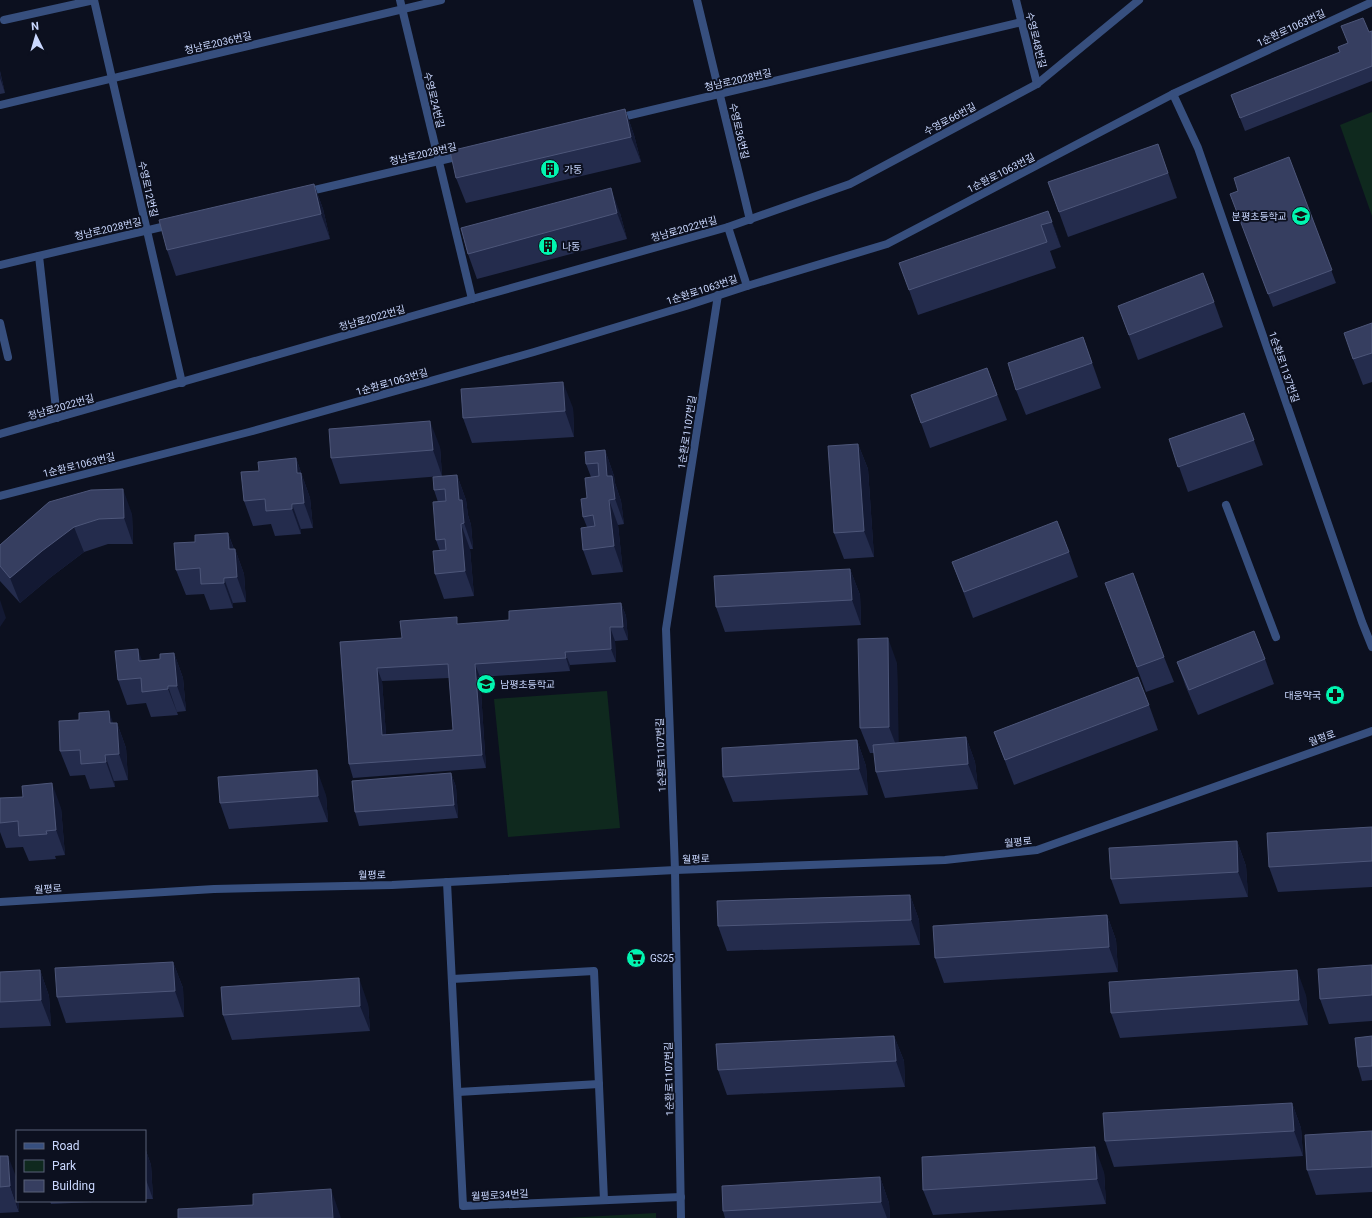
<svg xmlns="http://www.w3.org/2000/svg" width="1372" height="1218" font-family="Roboto,'Noto Sans KR',sans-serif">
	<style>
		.green { fill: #0f291e }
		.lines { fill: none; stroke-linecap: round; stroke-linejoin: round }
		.service { stroke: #374f7e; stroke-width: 8 }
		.minor { stroke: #374f7e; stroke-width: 8 }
		.tertiary { stroke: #374f7e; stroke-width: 8 }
		.wall { fill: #242c4d; fill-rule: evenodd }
		.shaded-wall { fill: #131933 }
		.building { fill: #363e60; stroke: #4d5679; fill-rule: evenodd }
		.labels { text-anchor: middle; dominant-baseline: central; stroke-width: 4; stroke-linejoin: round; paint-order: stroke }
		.street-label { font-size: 10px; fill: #cad8ff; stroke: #0c101f }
		.poi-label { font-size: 10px; fill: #cad8ff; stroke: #0c101f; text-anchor: start }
	</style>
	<rect width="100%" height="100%" fill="#0c101f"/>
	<g class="green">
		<path d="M1372,112v104l-32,-91z"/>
		<path d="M607,691l13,137 -112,9 -14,-138z"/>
		<path d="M656,1213v5h-90z"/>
	</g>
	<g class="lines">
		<g class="service">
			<path d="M4,20l90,-20"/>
			<path d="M39,256l18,162"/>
			<path d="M1226,505l50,132"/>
		</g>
		<g class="minor">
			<path d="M94,0l88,383"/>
			<path d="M400,0l72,299"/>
			<path d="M697,0l53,220"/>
			<path d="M1016,0l21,84"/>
			<path d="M0,105l441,-105"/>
			<path d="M618,118l404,-96"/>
			<path d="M306,192l154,-36"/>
			<path d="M728,227l19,59"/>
			<path d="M0,265l170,-40"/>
			<path d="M0,323l8,34"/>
			<path d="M0,434l472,-135 256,-72 122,-43 187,-100 102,-84"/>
			<path d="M447,882l16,324 218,-9"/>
			<path d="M452,979l142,-8 10,229"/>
			<path d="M458,1092l141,-8"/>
			<path d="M681,1218l-6,-348 -9,-241 52,-334"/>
		</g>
		<g class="tertiary">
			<path d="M1173,94l25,54 164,474 10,25"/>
			<path d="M0,496l249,-64 285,-80 152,-46 61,-20 140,-42 286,-150 199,-92"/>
			<path d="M0,902l214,-13 178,-4 283,-15 270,-10 92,-10 335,-119"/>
		</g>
	</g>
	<g class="wall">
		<path d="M1341,26l28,6 3,-1v50l-127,50 -14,-36 109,-43 8,-9z"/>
		<path d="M0,71l5,22 -5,1z"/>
		<path d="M625,109l9,26 7,27 -175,41 -10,-25z"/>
		<path d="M1158,144l19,54 -109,39 -20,-55z"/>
		<path d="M1289,157l47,126 -63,24 -43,-113 8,-3z"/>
		<path d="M314,184l9,25 7,30 -154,37 -9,-26z"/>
		<path d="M1048,211l13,36 -11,4 6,17 -138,47 -9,-25z"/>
		<path d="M620,213l7,26 -150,40 -9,-25 -7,-26z"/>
		<path d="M1214,302l9,25 -85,33 -20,-54z"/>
		<path d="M1372,323v59l-9,3 -10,-26z"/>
		<path d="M1083,337l18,51 -75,27 -10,-25z"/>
		<path d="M987,368l20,52 -77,28 -19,-53z"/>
		<path d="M573,408l1,29 -102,6 -9,-25z"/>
		<path d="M1244,413l19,52 -75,27 -19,-53z"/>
		<path d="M858,444l10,25 6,88 -30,2 -10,-26z"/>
		<path d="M440,447l2,29 -102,8 -9,-26z"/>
		<path d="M605,450l9,26 1,7 6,18 3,23 -6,1 5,47 -31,3 -9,-25 4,-23 -4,-10 8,-40 -5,-13z"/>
		<path d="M296,458l14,40 3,30 -12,1v5l-26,2 -4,-12 -18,2 -9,-25 15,-30z"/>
		<path d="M457,475l9,25 2,15 3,10 2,24h-3l4,47 -30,3 -9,-25 5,-23 -4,-11 2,-38 -4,-12z"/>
		<path d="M49,502l83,12 1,30h-25l-24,8 -33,25 -31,26 -20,-22v-36z"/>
		<path d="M228,533l6,16h1l9,25 2,28 -13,1v5l-23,2 -6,-16 -18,1 -10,-25 19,-28z"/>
		<path d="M1069,552l9,25 -105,41 -21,-56z"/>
		<path d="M850,569l10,26 1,30 -136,7 -9,-25z"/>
		<path d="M1105,583l59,74 10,25 -28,10z"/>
		<path d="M621,603l5,13 2,24 -13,1 1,21 -46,3v6l-90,6 6,91 -133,10 -4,-14 -9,-122 62,-4 57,-14 50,-4zM449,678l4,52 -67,5 -4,-54z"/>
		<path d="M174,653l9,25 3,33 -9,1 1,3 -27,2 -5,-14 -19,2 -9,-25 24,-19 18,-2z"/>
		<path d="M1265,659l9,25 -76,31 -12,-28 -9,-25z"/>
		<path d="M897,663l1,80 68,-6 9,25 3,27 -93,9 -9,-26 -2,-19h-4l-10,-25z"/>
		<path d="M1149,705l9,25 -144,55 -20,-53z"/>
		<path d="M113,723h4l9,25 2,32 -14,1 1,6 -25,2 -5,-14 -15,1 -10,-25z"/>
		<path d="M857,740l9,26 2,29 -135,7 -10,-25z"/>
		<path d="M451,773l5,14 2,31 -99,8 -4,-14z"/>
		<path d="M326,795l2,27 -99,7 -9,-26z"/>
		<path d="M0,798l61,10 4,47 -10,1 1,3 -27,2 -6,-14 -17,1 -6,-16z"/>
		<path d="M1372,827v60l-94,5 -9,-25z"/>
		<path d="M1237,841l9,25 2,31 -128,7 -9,-25z"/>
		<path d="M910,895l9,25 1,25 -193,6 -9,-25z"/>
		<path d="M1107,915l9,25 2,32 -174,11 -9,-25z"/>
		<path d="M173,962l10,26 1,29 -118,6 -9,-26z"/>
		<path d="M1372,965v56l-43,3 -9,-25z"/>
		<path d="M40,970l9,26 2,30 -51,2v-56z"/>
		<path d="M1306,995l2,30 -188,13 -9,-25z"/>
		<path d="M368,1004l2,27 -138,9 -9,-25z"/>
		<path d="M894,1036l10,25 1,26 -178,8 -9,-25z"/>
		<path d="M1372,1036v44l-10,1 -4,-14z"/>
		<path d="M1292,1103l9,25 2,28 -189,11 -9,-26z"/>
		<path d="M1372,1131v61l-56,3 -9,-25z"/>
		<path d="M145,1148l6,17 2,34h-8z"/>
		<path d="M0,1156l19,56 -19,1z"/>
		<path d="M1104,1172l2,32 -173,11 -10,-25z"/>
		<path d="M880,1177l9,26 1,15h-165l-2,-7z"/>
		<path d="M50,1201h64l-63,3z"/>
	</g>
	<g class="shaded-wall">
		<path d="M0,71v1l5,21 -5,-15z"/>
		<path d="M625,109l9,26 7,27 -10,-25z"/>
		<path d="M314,184l9,25 7,30 -9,-25z"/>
		<path d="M611,188l9,25 7,26 -10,-26z"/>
		<path d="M1048,211l10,26 3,10 -9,-25z"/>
		<path d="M563,382l10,26 1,29 -9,-26z"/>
		<path d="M430,421l10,26 2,29 -9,-26z"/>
		<path d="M858,444l10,25 6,88 -10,-26z"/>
		<path d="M605,450l9,26 1,7 6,18 3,23 -17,-48z"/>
		<path d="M296,458l14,40 3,30 -9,-25 -7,-30z"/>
		<path d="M457,475l9,25 2,15 3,10 2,24 -9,-26 -5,-23z"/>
		<path d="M123,489l9,25 1,30 -9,-26z"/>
		<path d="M609,500l9,25 5,47 -9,-26z"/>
		<path d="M292,504l9,25v5l-9,-25z"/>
		<path d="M461,524l9,25 4,47 -9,-25z"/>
		<path d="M74,527l10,25 -33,25 -31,26 -10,-25 32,-27z"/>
		<path d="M228,533l7,20v-4l9,25 2,28 -9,-25 -8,-28z"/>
		<path d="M850,569l10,26 1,30 -9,-25z"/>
		<path d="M224,578l9,25v5l-9,-25z"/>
		<path d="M0,600l6,18 -6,9z"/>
		<path d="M621,603l5,13 2,24 -5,-13z"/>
		<path d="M610,627l5,14 1,21 -5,-13z"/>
		<path d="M888,638l9,25 2,90 -10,-26z"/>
		<path d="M138,649l9,26 -8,-14z"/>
		<path d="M565,652l5,13v6l-4,-13z"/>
		<path d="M174,653l9,25 3,33 -9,-25z"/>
		<path d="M475,664l5,13 6,91 -4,-13z"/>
		<path d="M377,668l5,13 5,67 -5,-13z"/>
		<path d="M168,686l9,26 1,3 -10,-26z"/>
		<path d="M109,711l8,23v-11l9,25 2,32 -9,-26 -9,-31z"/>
		<path d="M966,737l9,25 3,27 -10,-25z"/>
		<path d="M857,740l9,26 2,29 -9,-26z"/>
		<path d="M105,755l9,26 1,6 -9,-25z"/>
		<path d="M317,770l9,25 2,27 -10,-26z"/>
		<path d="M451,773l5,14 2,31 -4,-13z"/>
		<path d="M52,783l9,25 4,47 -9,-25z"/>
		<path d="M1237,841l9,25 2,31 -10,-25z"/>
		<path d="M910,895l9,25 1,25 -9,-25z"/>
		<path d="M1107,915l9,25 2,32 -9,-25z"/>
		<path d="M173,962l10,26 1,29 -9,-26z"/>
		<path d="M40,970l9,26 2,30 -10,-26z"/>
		<path d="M1297,970l9,25 2,30 -9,-25z"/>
		<path d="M359,978l9,26 2,27 -10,-25z"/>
		<path d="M894,1036l10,25 1,26 -9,-26z"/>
		<path d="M1292,1103l9,25 2,28 -9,-25z"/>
		<path d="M1095,1147l9,25 2,32 -9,-25z"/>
		<path d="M145,1148l6,17 2,34 -8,-22z"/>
		<path d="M8,1156l9,23v22h2v11l-9,-26z"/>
		<path d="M880,1177l9,26 1,15h-3l-6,-16z"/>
		<path d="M331,1189l9,26 1,3h-8z"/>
	</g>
	<g class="building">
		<path d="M1363,18l6,14 3,-1v35l-132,52 -9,-23 109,-43 -2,-5 10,-4 -7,-17z"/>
		<path d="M625,109l6,28 -175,41 -6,-27z"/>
		<path d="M1158,144l10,29 -109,39 -11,-30z"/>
		<path d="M1289,157l43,113 -64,24 -38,-100 8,-3 -4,-13z"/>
		<path d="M314,184l7,30 -154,36 -8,-30z"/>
		<path d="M611,188l6,25 -149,41 -7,-26z"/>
		<path d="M1048,211l4,11 -11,3 6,17 -138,48 -10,-27z"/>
		<path d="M1203,273l11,29 -85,33 -11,-29z"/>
		<path d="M1372,323v30l-19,6 -9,-26z"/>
		<path d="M1083,337l9,26 -76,27 -8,-27z"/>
		<path d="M987,368l10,27 -76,28 -10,-28z"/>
		<path d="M563,382l2,29 -102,7 -2,-29z"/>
		<path d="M1244,413l10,27 -76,27 -9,-28z"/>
		<path d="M430,421l3,29 -102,8 -2,-29z"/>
		<path d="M858,444l6,87 -30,2 -6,-87z"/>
		<path d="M605,450l2,26h5l3,23 -6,1 5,46 -31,4 -2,-22 14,-2 -2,-11 -10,2 -2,-18 6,-1 -2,-20 14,-2 -1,-13 -12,1 -1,-12z"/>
		<path d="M296,458l1,15h4l3,30 -12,1v5l-26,2 -1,-12 -21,2 -3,-29 18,-1 -1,-9z"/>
		<path d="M457,475l2,25h3l2,23 -3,1 4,47 -30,3 -2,-23 13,-1 -1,-11 -9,1 -3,-38 13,-1 -1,-12 -11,1 -1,-13z"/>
		<path d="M123,489l1,29 -25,1 -25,8 -32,24 -32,27 -10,-12v-21l49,-43 42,-12z"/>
		<path d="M1057,521l12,31 -105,40 -12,-30z"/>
		<path d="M228,533l1,16h6l2,28 -13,1v5l-23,1 -1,-16 -24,2 -2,-27 21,-1v-7z"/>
		<path d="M850,569l2,31 -136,7 -2,-31z"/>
		<path d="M1133,573l31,84 -27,10 -32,-84z"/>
		<path d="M621,603l2,24h-13l1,22 -46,3 1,6 -91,6 7,91 -133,9 -9,-122 62,-4 -2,-17 57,-4v7l52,-4v-9zM448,664l5,66 -71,5 -5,-67z"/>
		<path d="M1254,631l11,28 -76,31 -12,-28z"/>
		<path d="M888,638l1,89 -29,1 -2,-89z"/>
		<path d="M138,649l1,12 21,-2v-5l14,-1 3,33h-9v3l-26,3 -1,-14 -23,2 -3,-29z"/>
		<path d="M1138,677l11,28 -144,55 -11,-28z"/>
		<path d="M109,711l1,12h7l2,31 -14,1 1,7 -25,2 -1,-14 -20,1 -1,-30 20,-1v-7z"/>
		<path d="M966,737l2,27 -92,8 -3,-27z"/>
		<path d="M857,740l2,29 -136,8 -1,-29z"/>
		<path d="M317,770l1,26 -98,7 -2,-26z"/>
		<path d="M451,773l3,32 -99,7 -3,-31z"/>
		<path d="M52,783l4,47 -10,1 1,3 -28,2 -1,-15 -18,2v-25l23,-1 -1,-11z"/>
		<path d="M1372,827v34l-103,6 -2,-34z"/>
		<path d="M1237,841l1,31 -127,7 -2,-31z"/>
		<path d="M910,895l1,25 -193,6 -1,-25z"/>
		<path d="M1107,915l2,32 -174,11 -2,-32z"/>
		<path d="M173,962l2,29 -118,6 -2,-29z"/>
		<path d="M1372,965v30l-52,4 -2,-30z"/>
		<path d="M40,970l1,30 -41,2v-30z"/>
		<path d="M1297,970l2,30 -188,13 -2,-31z"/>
		<path d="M359,978l1,28 -137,9 -2,-28z"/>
		<path d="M894,1036l2,25 -178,9 -2,-26z"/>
		<path d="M1372,1036v30l-14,1 -3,-29z"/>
		<path d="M1292,1103l2,28 -189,10 -2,-28z"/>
		<path d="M1372,1131v36l-65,3 -2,-35z"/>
		<path d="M1095,1147l2,32 -174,11 -1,-33z"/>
		<path d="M0,1156h8l2,30 -10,1z"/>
		<path d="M880,1177l1,25 -158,9 -1,-25z"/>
		<path d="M331,1189l2,29h-155v-9l75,-4v-11z"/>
	</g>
	<defs>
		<g id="building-disc" transform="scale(1)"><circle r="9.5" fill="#01f5b0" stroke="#0c101f"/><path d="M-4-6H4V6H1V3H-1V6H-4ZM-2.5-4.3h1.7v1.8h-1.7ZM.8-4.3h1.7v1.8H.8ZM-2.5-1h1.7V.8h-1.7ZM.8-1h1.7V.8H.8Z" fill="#111"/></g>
		<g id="school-disc" transform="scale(1)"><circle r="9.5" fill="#01f5b0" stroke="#0c101f"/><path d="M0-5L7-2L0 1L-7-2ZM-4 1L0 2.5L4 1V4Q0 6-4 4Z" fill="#111"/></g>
		<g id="pharmacy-disc" transform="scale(1)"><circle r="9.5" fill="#01f5b0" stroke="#0c101f"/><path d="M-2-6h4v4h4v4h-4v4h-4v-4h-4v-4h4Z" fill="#111"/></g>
		<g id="supermarket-disc" transform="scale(1)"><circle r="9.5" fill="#01f5b0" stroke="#0c101f"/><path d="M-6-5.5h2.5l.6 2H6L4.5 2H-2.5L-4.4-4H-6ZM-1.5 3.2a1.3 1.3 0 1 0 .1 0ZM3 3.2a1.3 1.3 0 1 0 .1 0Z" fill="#111"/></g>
	</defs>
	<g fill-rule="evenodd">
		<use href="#building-disc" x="550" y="169"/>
		<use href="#school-disc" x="1301" y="216"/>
		<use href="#building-disc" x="548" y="246"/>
		<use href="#school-disc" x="486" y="684"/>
		<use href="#pharmacy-disc" x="1335" y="695"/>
		<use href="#supermarket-disc" x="636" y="958"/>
	</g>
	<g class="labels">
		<g class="street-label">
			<text transform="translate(1291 28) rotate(-25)">1순환로1063번길</text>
			<text transform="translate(1036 40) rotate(76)">수영로48번길</text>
			<text transform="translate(218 43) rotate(-13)">청남로2036번길</text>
			<text transform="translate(738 80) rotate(-13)">청남로2028번길</text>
			<text transform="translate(434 100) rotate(76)">수영로24번길</text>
			<text transform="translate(950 119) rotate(-28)">수영로66번길</text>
			<text transform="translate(739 131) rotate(77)">수영로36번길</text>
			<text transform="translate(423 154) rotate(-13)">청남로2028번길</text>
			<text transform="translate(1001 173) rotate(-27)">1순환로1063번길</text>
			<text transform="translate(148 189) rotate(77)">수영로12번길</text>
			<text transform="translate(108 229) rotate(-13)">청남로2028번길</text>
			<text transform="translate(684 229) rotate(-16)">청남로2022번길</text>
			<text transform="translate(702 290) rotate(-18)">1순환로1063번길</text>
			<text transform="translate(372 318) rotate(-16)">청남로2022번길</text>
			<text transform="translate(1284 367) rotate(71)">1순환로1137번길</text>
			<text transform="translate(392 382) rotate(-16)">1순환로1063번길</text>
			<text transform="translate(61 407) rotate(-16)">청남로2022번길</text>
			<text transform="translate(687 432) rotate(-81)">1순환로1107번길</text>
			<text transform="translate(79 465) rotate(-14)">1순환로1063번길</text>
			<text transform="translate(1322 738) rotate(-20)">월평로</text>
			<text transform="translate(661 755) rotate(-92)">1순환로1107번길</text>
			<text transform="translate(1018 842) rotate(-6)">월평로</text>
			<text transform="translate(696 859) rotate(-2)">월평로</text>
			<text transform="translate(372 875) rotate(-1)">월평로</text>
			<text transform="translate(48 889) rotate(-4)">월평로</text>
			<text transform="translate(669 1079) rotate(-91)">1순환로1107번길</text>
			<text transform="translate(500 1195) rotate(-3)">월평로34번길</text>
		</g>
		<g class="poi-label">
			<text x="564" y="169">가동</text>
			<text x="1287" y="216" text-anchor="end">분평초등학교</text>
			<text x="562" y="246">나동</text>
			<text x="500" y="684">남평초등학교</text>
			<text x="1321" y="695" text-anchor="end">대웅약국</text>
			<text x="650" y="958">GS25</text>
		</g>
	</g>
	<rect x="16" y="1130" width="130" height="72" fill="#0c101f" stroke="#586079"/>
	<rect x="24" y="1143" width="20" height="6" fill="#374f7e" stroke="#586079"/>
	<text x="52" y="1150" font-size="12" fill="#cad8ff">Road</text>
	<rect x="24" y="1160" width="20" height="12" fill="#0f291e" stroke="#586079"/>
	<text x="52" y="1170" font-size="12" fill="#cad8ff">Park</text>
	<rect x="24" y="1180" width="20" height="12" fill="#363e60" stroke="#586079"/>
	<text x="52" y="1190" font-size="12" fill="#cad8ff">Building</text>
	<g transform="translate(36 36) rotate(355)" stroke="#0c101f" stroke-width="3" paint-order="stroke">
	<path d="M0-3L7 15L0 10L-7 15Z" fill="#cad8ff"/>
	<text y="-6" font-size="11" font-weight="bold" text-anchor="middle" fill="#cad8ff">N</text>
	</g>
</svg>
